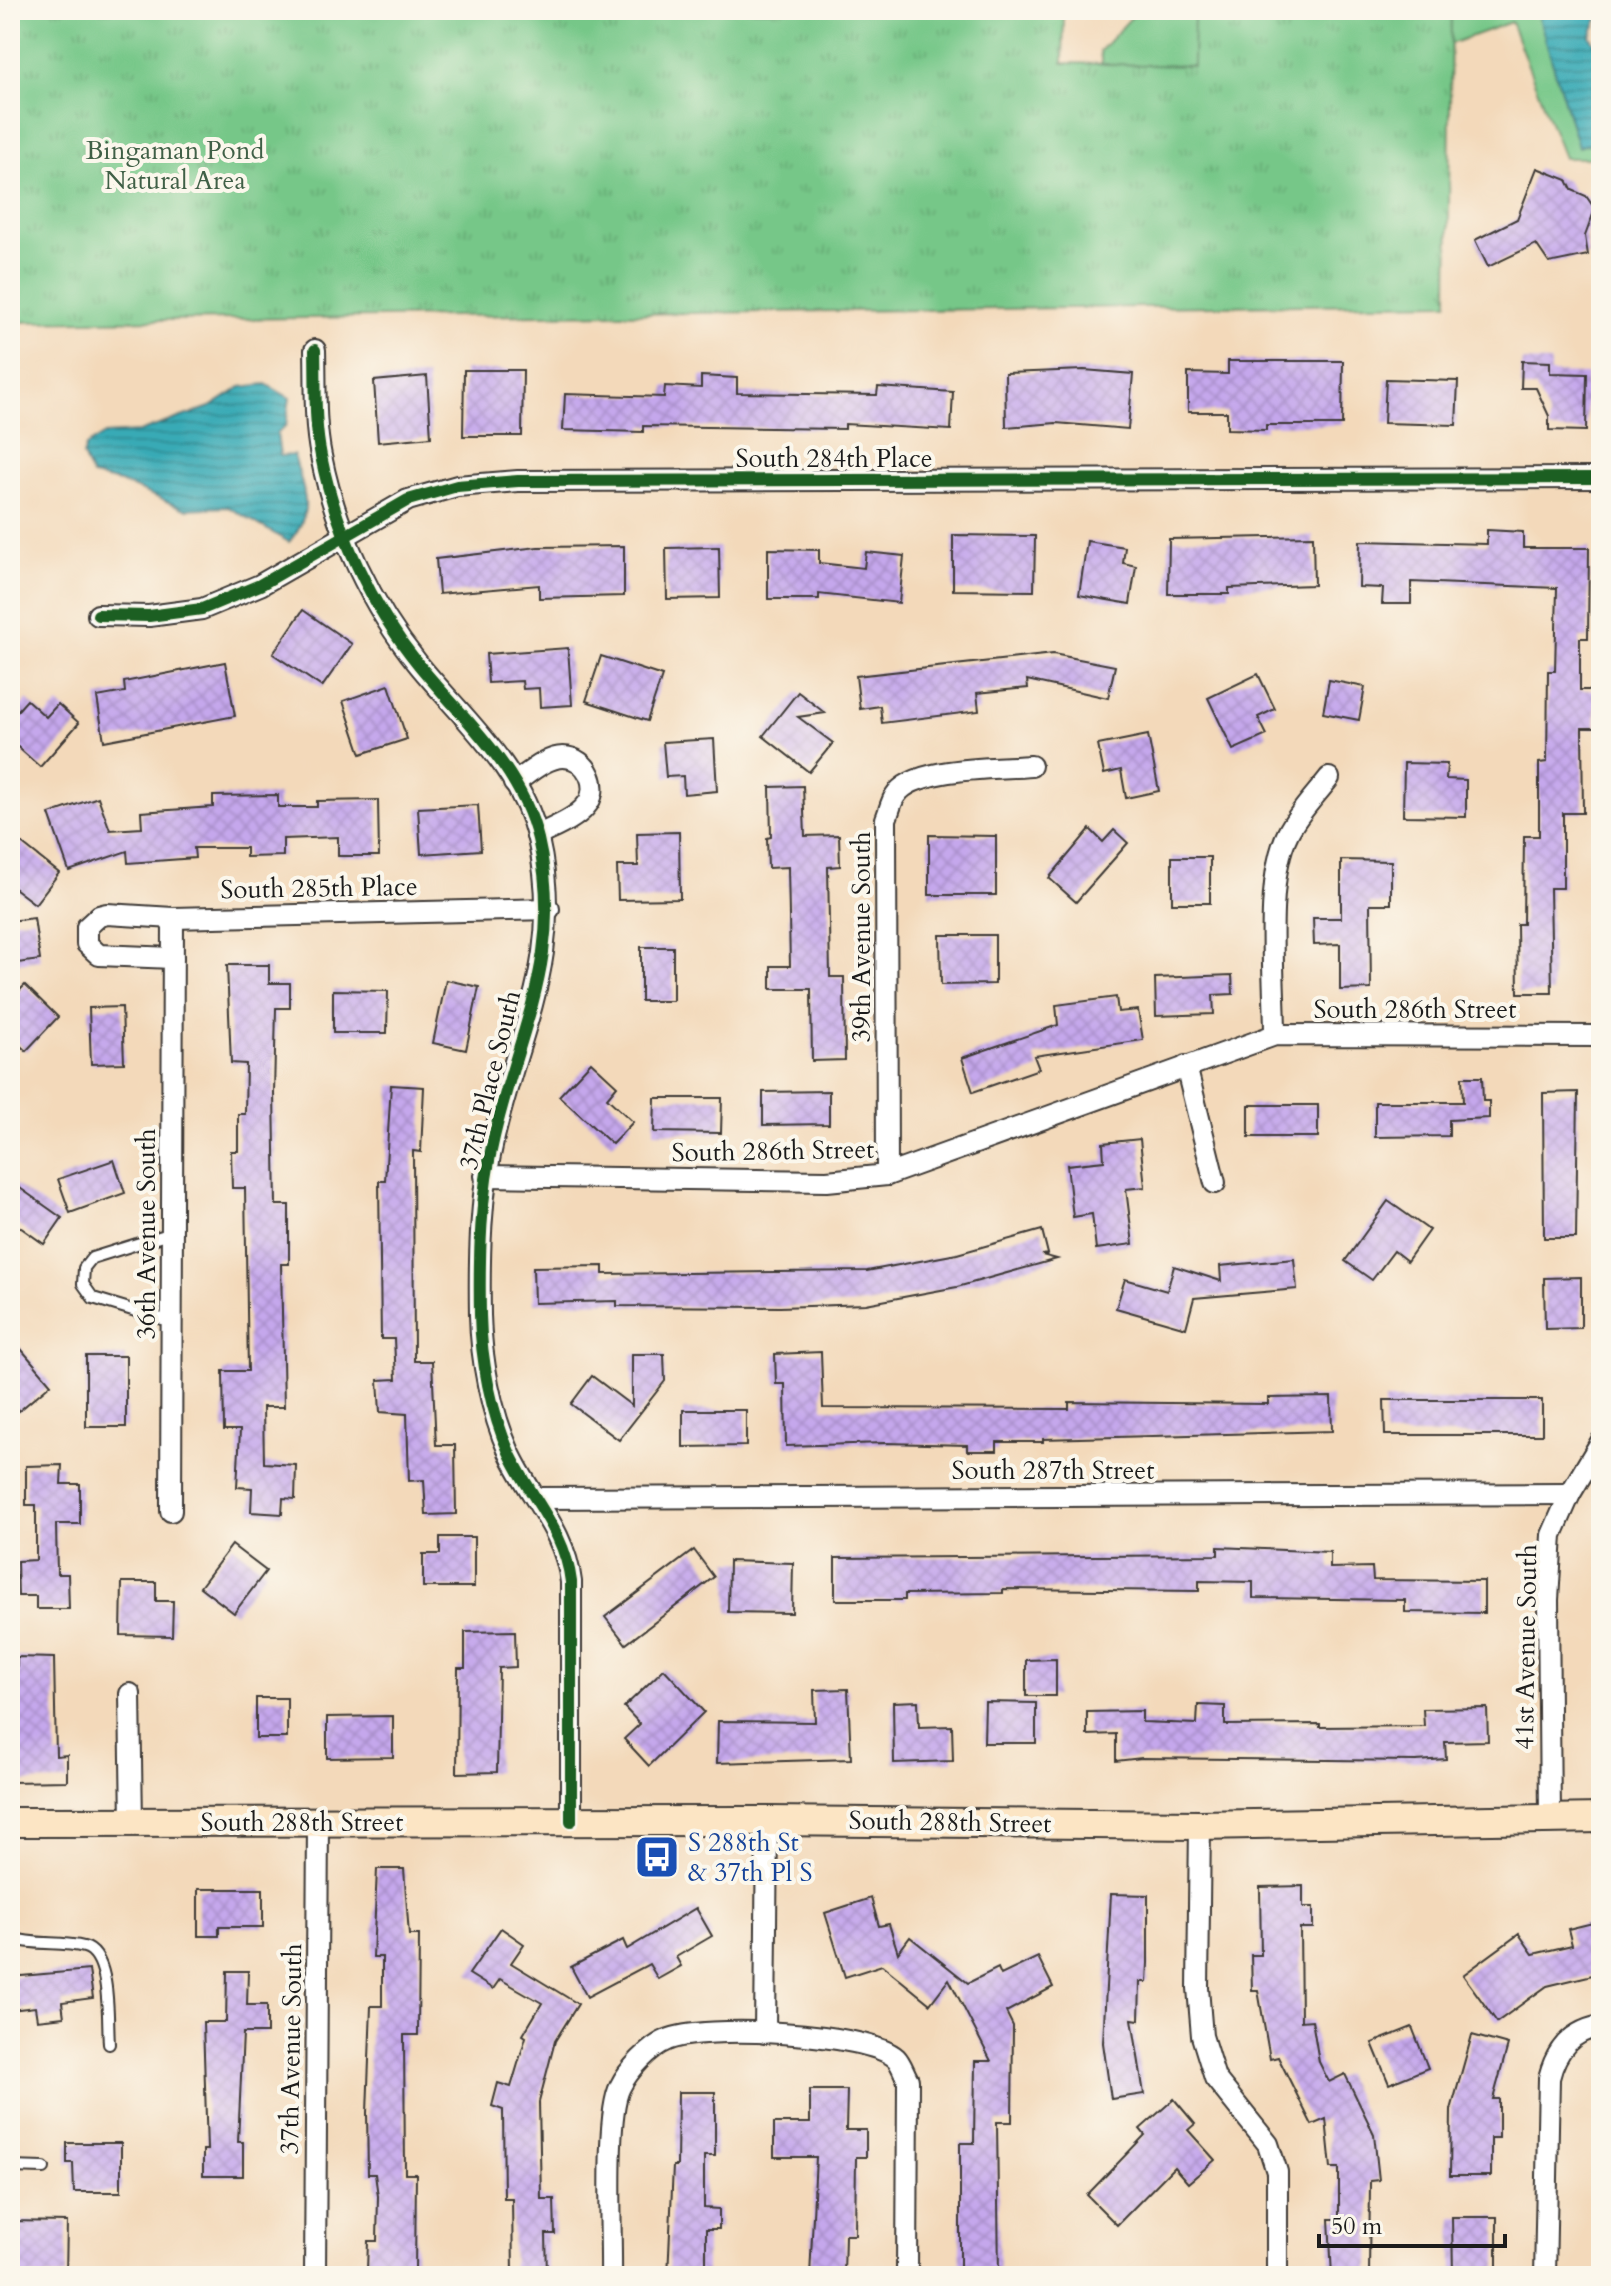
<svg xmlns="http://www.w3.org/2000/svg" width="1611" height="2286" font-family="Cardo,serif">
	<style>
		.grass { fill: #76c788; stroke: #497252; stroke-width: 2 }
		.park { fill: url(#park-tufts); stroke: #497252; stroke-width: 2 }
		.water { fill: url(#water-rules); stroke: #2a6369; stroke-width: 2 }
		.building { fill: url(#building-cross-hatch) }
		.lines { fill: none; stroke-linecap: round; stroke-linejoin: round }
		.lane-casing { stroke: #3c3834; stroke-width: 14 }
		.street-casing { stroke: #3c3834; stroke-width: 24 }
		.secondary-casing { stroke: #3c3834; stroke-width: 32 }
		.lane { stroke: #fff; stroke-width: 10 }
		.street { stroke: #fff; stroke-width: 20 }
		.secondary { stroke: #fce5c4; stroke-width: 28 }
		.cycleway-casing { stroke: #fbf7ec; stroke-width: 17 }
		.cycleway { stroke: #1b5e20; stroke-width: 12 }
		.labels { text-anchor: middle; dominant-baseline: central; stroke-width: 8; stroke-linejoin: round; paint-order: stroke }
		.park-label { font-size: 26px; fill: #406047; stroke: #fbf7ec }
		.street-label { font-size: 26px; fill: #1c1c1c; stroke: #fbf7ec }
		.transit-label { font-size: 26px; fill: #164399; stroke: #fbf7ec; text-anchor: start }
	</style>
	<defs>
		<pattern id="park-tufts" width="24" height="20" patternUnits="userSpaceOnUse" patternTransform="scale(2)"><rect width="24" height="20" fill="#76c788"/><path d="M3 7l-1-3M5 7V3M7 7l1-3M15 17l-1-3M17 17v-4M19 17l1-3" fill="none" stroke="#66aa75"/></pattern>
		<pattern id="water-rules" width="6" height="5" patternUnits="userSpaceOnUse" patternTransform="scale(2)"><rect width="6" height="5" fill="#39aab6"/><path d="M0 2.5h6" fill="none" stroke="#2f8a93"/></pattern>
		<pattern id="building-cross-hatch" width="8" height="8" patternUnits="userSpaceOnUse" patternTransform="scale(2)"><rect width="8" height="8" fill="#c5a7ec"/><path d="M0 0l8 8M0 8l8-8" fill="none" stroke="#a98fca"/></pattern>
	</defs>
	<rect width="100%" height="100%" fill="#fbf7ec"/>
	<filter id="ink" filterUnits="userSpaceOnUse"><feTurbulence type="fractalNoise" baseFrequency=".0125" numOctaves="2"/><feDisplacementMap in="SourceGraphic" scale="16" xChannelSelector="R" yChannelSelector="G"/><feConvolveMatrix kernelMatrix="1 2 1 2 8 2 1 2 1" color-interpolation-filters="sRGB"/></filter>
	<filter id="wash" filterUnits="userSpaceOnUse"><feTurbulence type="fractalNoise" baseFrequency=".006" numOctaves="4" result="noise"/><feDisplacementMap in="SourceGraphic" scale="32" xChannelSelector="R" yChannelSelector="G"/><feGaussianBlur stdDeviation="1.8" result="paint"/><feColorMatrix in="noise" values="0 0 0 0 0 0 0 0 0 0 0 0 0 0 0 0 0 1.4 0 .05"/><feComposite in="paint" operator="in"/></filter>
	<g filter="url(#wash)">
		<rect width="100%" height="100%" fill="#f3d9ba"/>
		<path class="grass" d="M1138,10h410l-9,9 53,123 -1,-38 10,-40v70l-6,24h-31l-53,-136 -207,75 -196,18 -8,-64z"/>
		<path class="park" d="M10,10h1054l-1,53 130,3 1,-56h257l-3,293 -1438,19z"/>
		<g class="water">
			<path d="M1548,10h46l4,9 -8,17 11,17 -10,51 1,39 -14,4 -39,-129z"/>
			<path d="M266,384l24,14 -4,27 -9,9 3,22 14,-1c9,36 22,57 -5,87l-61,-35 -43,2 -65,-27 -28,-6 -9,-20 3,-10 19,-12 34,-2 71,-25 31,-20z"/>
		</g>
		<g id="blocks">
			<g class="building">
				<path d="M1537,168l30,12 5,10 14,6 9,13 -10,27 3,19 -39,8 -13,-19 -48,23 -13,-27 42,-21z"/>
				<path d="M1228,361h115l-1,64h-76v5l-39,-1v-17h-39v-39l40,1z"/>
				<path d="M1522,361l28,1v11l37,1 -1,57 -37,-1v-14l-13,-28h-15z"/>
				<path d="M464,370h59l-1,66h-59z"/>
				<path d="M1084,370l49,4 -5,55 -72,-6 -50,4 -1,-54z"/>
				<path d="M427,376l4,61 -53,5 -4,-61z"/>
				<path d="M701,376l36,2v15l140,2 1,-8 75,5 -2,38 -106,-6v5l-202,-3v6l-80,-2 2,-36 99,3 1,-11 36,2z"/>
				<path d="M1386,379l72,2 -2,44 -72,-2z"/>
				<path d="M1487,530l36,2v16h66l-1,90h-8v52h16l-1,38h-13l1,85h-20v75h-13l2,105h-34l-1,-69h6l1,-88h15v-73l8,-1 1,-91h7l2,-83 -146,-6v22h-29l1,-16 -24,-1 1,-46 127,3z"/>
				<path d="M953,535l82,1 -1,55 -81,-1z"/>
				<path d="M1313,536l1,49 -85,3v6h-61l1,-55z"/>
				<path d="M1087,541l38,6 -2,16 13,3 -6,38 -51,-9z"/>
				<path d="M624,546v50l-85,2v-13l-100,9 -3,-35 102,-12z"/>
				<path d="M719,547l1,51 -53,1 -1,-51z"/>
				<path d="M768,549l51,1v13l45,5 2,-16 38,4 -5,47 -80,-9v5h-51z"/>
				<path d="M303,610l49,34 -30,43 -49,-33z"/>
				<path d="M568,648l4,57 -32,2 -1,-19 -16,1 -1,-8 -34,2 -2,-29z"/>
				<path d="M1053,654l62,12 -7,32 -81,-18 1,8 -51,5 2,18 -97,12 -2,-17 -20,3 -4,-33z"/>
				<path d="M601,656l61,20 -15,45 -61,-20z"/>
				<path d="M225,662l10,54 -131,25 -7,-44 28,-5 -1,-10z"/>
				<path d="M1258,674l17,35 -17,8 9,18 -34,15 -25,-52z"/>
				<path d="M1329,680l36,7 -6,33 -36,-7z"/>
				<path d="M389,685l18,54 -46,15 -18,-53z"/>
				<path d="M798,692l27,21 -27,4 35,26 -24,29 -46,-36z"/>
				<path d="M27,700l19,17 12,-13 21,19 -39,44 -30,-27v-21z"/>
				<path d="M1148,735l11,56 -33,7 -5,-28 -17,4 -6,-29z"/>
				<path d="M714,739l3,52 -33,3 -1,-18 -17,1 -3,-35z"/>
				<path d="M1404,763l43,1 -1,15 20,1v37l-63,-1z"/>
				<path d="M803,786l2,50 34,-1 1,31 -12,1 2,110h14l1,83 -33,1 -1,-72h-40v-23h19l-2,-99 -20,1 -1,-30 4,-1 -1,-50z"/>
				<path d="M278,795v12h39v-6l61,-1 1,56h-41v-19l-55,2v17l-37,1v-9h-52l1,10 -67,5 -1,-12 -58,20 -20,-57 49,-17 12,33 32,-2 -1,-16 72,-5v-11z"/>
				<path d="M478,805l3,45 -60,4 -3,-46z"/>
				<path d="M1090,829l13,13 11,-12 14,13 -52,59 -27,-24z"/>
				<path d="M679,832l1,67 -62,1 -1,-34h21l-1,-33z"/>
				<path d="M10,834l49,39 -24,31 -25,-19z"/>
				<path d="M929,835l67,1v59h-67z"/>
				<rect x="1172" y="857" width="38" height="46"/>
				<path d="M1341,860l50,1v43h-21l1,85 -31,1v-46l-26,1 -1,-27h28z"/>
				<path d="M34,918l6,42 -30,4v-43z"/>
				<path d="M940,935h55v49l-54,1z"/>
				<rect x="641" y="947" width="32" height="54"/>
				<path d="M227,965h42v18h21v25h-14l-2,85 2,112h13v59h-8l3,143h-21l1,56 32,2 -1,34 -12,-1 -1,16 -31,-2 1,-24 -15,-1 3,-57h-16l-1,-59h25l-3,-183h-13l-1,-37h7v-37h7l1,-50 -15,-1z"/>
				<path d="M1232,975l1,19 -20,1 1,19 -58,2 -1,-38z"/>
				<path d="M446,980l33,7 -13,63 -33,-7z"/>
				<path d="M25,985l33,32 -32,34 -16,-15v-36z"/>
				<path d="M333,990l55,1 -1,42h-54z"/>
				<path d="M1116,997l2,15 20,-2 5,30 -109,16 5,13 -66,23 -11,-34 96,-33 -2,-20z"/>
				<path d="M122,1007l2,56 -33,1 -2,-56z"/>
				<path d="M591,1062l26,24 -10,12 26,24 -21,22 -53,-48z"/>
				<path d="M1462,1077h20l1,24h6v17l-40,2v16l-74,1v-35h88z"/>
				<path d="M391,1085l33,2 -3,65 -8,-1 1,210h18l4,84h19l1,69 -30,1 -2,-35 -15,1 -2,-67 -27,-2 -2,-32 18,-1 -2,-40h-13l-2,-158h6z"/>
				<path d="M829,1091v33l-66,1v-33z"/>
				<path d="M1578,1092l-2,146h-32l-1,-145z"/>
				<path d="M655,1098h67l-1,35 -67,-1z"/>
				<rect x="1249" y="1105" width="69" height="32"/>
				<path d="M1140,1139l5,48 -19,2 7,55 -37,5 -4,-35 -19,3 -6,-52 37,-4 -1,-18z"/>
				<path d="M114,1160l11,33 -55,20 -12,-34z"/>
				<path d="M10,1181l52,37 -18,26 -34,-24z"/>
				<path d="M1388,1201l41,29 -22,31 -13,-10 -22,29 -27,-19z"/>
				<path d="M1042,1230l6,24 -6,1 15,4 -100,28 -91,17 -86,3 -163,-1v-5l-83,2 -1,-36 70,-1v8l264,-3 90,-17z"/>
				<path d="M1294,1259l3,30 -103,9 -8,30 -70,-20 9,-29 42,12 7,-25 47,15 -1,-15z"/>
				<path d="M1581,1277v51l-36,1 -1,-51z"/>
				<path d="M10,1336l41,48 -32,27 -9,-10z"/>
				<path d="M821,1352l2,56 246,1v-7l199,2v-6l63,-1 1,34 -289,8v3h-46v9h-30v-6l-82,-2 -99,3 -1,-62h-9l-1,-30z"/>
				<path d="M632,1354h32l1,27 -46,59 -48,-36 21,-28 40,30z"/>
				<rect x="86" y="1356" width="40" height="71"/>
				<path d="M1384,1400h158v35h-157z"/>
				<path d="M683,1410h63v36l-63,1z"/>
				<path d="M62,1465l-1,19h19v40h-24l1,50h11l1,35h-33v-13h-18l-1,-35 19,-1v-55h-10v-39z"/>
				<path d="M440,1537h34v50h-51v-33h17z"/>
				<path d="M232,1545l34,26 -32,42 -34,-26z"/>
				<path d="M1218,1547l112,5v16l42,-1 1,13 111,1v32l-79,-1v-12l-152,-2v-16l-54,-1v10l-196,-2v4l-98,1v6h-70v-42l383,-3z"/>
				<path d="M694,1550l20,27 -88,67 -21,-27z"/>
				<path d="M729,1561l64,2 -1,50 -64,-1z"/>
				<path d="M122,1582h34v19h17l-1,35 -51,-1z"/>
				<path d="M515,1631l1,36 -17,1 -2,104 -40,1 1,-105h7v-36z"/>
				<path d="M17,1657l37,1 2,98 11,-1v26l-57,1v-71h6z"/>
				<path d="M1056,1659v37h-30v-36z"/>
				<path d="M664,1669l40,43 -55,54 -25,-27 16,-15 -16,-17z"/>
				<path d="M848,1689l3,70 -134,4 1,-42 97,1 -1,-32z"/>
				<rect x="256" y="1698" width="31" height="40"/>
				<path d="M918,1701l1,26 33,-1 1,35 -59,2 -1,-61z"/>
				<path d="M985,1702l51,1v40h-52z"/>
				<path d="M1198,1705l27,1v19l95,-1v3l104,-1 -1,-17 64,-1 1,33 -43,1 1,17 -30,2 -274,-3 -26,3v-27l-29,1v-23l55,-1v11l55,2z"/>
				<path d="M393,1716v41l-66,1v-41z"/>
				<path d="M377,1869h27l5,66h10l-1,100h-14l1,139h11l-1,98 -48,-1 1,-30h9l1,-45 -3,-22h-7l-1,-61 4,-107h11v-49h-9z"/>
				<path d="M1303,1886v21h10v21h-13l1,93 11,-1 7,42 10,20 16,-8 29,60 5,46 -9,1 -1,95h-37l-3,-57h10v-51h-8l-5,-49 -14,6 -34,-68 -8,2 -12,-69h-6l-1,-35h10l-1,-68z"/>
				<path d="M198,1889h65v38h-44v9h-21z"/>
				<path d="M1111,1894l37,1v68l-1,19h-7l-1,38 -7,-1 12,75 -33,5 -8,-56z"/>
				<path d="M871,1898l8,28 10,-2 9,29 12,-16 58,46 30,-15 3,7 37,-18 15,30 -47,25 7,14 -1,96h-15l2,154h-39v-133h14l1,-82h16l-42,-82 -19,25 -48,-39 -37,12 -20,-64z"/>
				<path d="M696,1908l16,28 -36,21 5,9 -23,13 -9,-15 -62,33 -16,-30 52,-27 4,9z"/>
				<path d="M1601,1921v52l-54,13 -50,36 -34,-47 56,-41 14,20 39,-9 -4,-16z"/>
				<path d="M501,1928l23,16 -13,19 67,41 -23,37 -16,61 2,97h13l1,35h-9l1,41 -34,1 -1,-78h-8l-1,-88 -11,-4 6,-23 13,4 15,-50 -3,-2 19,-32 -42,-24 -7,10 -24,-15z"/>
				<path d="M89,1970l4,28 -31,4 2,15 -27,3 -2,-13 -25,3v-33z"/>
				<path d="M227,1971h21l-1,34h20v28h-24l-5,109h5v34h-40v-26h4l-4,-128h23z"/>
				<path d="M1412,2027l16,41 -39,16 -17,-41z"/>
				<path d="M1472,2035l36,10 -15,54h6v39h-8v38h-41l1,-66z"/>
				<path d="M810,2090h37l-1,40h20v27h-10l-1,78h-10l-1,41h-34l6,-119h-42v-34h36z"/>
				<path d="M678,2092h37v64h-11v52l15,1v20h-13v47h-38l5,-110h4z"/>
				<path d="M1174,2099l21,25 -7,6 27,30 -27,23 -14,-16 -57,58 -30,-30 58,-60 -5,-6z"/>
				<path d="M67,2143h54v49h-47l-1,-29h-6z"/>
				<path d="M1452,2217h45v59h-44z"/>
				<path d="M11,2221l56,1 -1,54h-56z"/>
			</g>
		</g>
	</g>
	<g filter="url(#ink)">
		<use href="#blocks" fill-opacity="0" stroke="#3c3834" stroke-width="2"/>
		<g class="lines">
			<g class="lane-casing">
				<g id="lane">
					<path d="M172,1322l-79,-24 -10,-14 1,-16 8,-10 80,-25"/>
					<path d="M10,1938c26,8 50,3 74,9 28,7 23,73 25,97"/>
					<path d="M10,2167l34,1"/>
				</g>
			</g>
			<g class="street-casing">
				<g id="street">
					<path d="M315,350c1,35 -1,72 6,106 15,75 50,150 98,209 44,54 102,102 119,174 27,115 -19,190 -44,298 -14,57 -15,120 -14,178 1,44 11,97 29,137 21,46 56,78 62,130v239"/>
					<path d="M98,615l51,1 53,-7 58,-24 148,-85 49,-14 61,-5 1083,-3"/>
					<path d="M514,783c14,-9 32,-26 49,-26 25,0 39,32 22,50 -11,13 -33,21 -48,29"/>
					<path d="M173,958l-74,-3 -12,-11v-17l12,-11 8,-2 66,4 376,-9"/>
					<path d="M1275,1035c0,-54 -11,-155 13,-202 10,-20 28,-38 41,-55"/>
					<path d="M1186,1066l29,117"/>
					<path d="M887,1175l-1,-356c3,-7 5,-17 9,-23 18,-30 103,-27 136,-30"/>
					<path d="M485,1176l342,5 60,-6 388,-140 326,1"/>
					<path d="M536,1498l1034,-4"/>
					<path d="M171,1511l2,-593"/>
					<path d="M130,1694l2,128"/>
					<path d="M1550,1817l-2,-217 4,-65 18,-41 31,-52"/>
					<path d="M1200,1825l-2,163 4,48 13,42 53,66 9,28v104"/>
					<path d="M765,2033l2,-212"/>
					<path d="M315,2276l3,-454"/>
					<path d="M611,2276c1,-39 -6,-160 9,-189 8,-17 30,-40 47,-47 35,-16 201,-8 229,18 5,5 8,15 12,22l-1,196"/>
					<path d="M1545,2276l4,-198c7,-28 22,-47 52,-52"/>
				</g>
			</g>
			<g class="secondary-casing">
				<path id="secondary" d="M10,1822l757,-1 433,4 401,-7"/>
			</g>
			<use href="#lane" class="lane"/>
			<use href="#street" class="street"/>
			<use href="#secondary" class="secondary"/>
			<g class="cycleway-casing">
				<g id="cycleway">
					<path d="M315,350c1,35 -1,72 6,106 15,75 50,150 98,209 44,54 102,102 119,174 27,115 -19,190 -44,298 -14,57 -15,120 -14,178 1,44 11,97 29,137 21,46 56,78 62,130v239"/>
					<path d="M98,615l51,1 53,-7 58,-24 148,-85 49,-14 61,-5 1083,-3"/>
				</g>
			</g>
			<use href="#cycleway" class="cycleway"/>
		</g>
	</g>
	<defs>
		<g id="bus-square" transform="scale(2.3)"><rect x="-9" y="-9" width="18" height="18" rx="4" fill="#1a4fb4" stroke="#fbf7ec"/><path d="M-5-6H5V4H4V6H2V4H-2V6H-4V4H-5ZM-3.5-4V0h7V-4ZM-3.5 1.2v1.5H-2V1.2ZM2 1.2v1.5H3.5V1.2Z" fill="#fff"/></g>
	</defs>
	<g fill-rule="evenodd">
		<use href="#bus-square" x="657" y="1857"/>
	</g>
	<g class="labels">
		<g class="park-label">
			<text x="175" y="150">Bingaman Pond<tspan x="175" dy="30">Natural Area</tspan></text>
		</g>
		<g class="street-label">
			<text x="834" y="458">South 284th Place</text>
			<text transform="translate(319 888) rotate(-1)">South 285th Place</text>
			<text transform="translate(861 937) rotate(-90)">39th Avenue South</text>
			<text x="1415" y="1009">South 286th Street</text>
			<text transform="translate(490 1080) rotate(-76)">37th Place South</text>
			<text transform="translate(773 1151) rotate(-1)">South 286th Street</text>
			<text transform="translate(146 1234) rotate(-90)">36th Avenue South</text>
			<text x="1053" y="1470">South 287th Street</text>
			<text transform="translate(1526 1647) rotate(-89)">41st Avenue South</text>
			<text x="302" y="1822">South 288th Street</text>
			<text transform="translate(950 1822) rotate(1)">South 288th Street</text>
			<text transform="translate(291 2049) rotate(-89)">37th Avenue South</text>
		</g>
		<g class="transit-label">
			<text x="688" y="1842">S 288th St<tspan x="688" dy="30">&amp; 37th Pl S</tspan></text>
		</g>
	</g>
	<rect width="1611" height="2286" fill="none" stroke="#fbf7ec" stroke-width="40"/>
	<path d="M1319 2234v12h186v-12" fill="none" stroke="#1c1c1c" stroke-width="4"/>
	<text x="1331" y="2234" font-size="24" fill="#1c1c1c" stroke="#fbf7ec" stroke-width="6" paint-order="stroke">50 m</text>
</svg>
